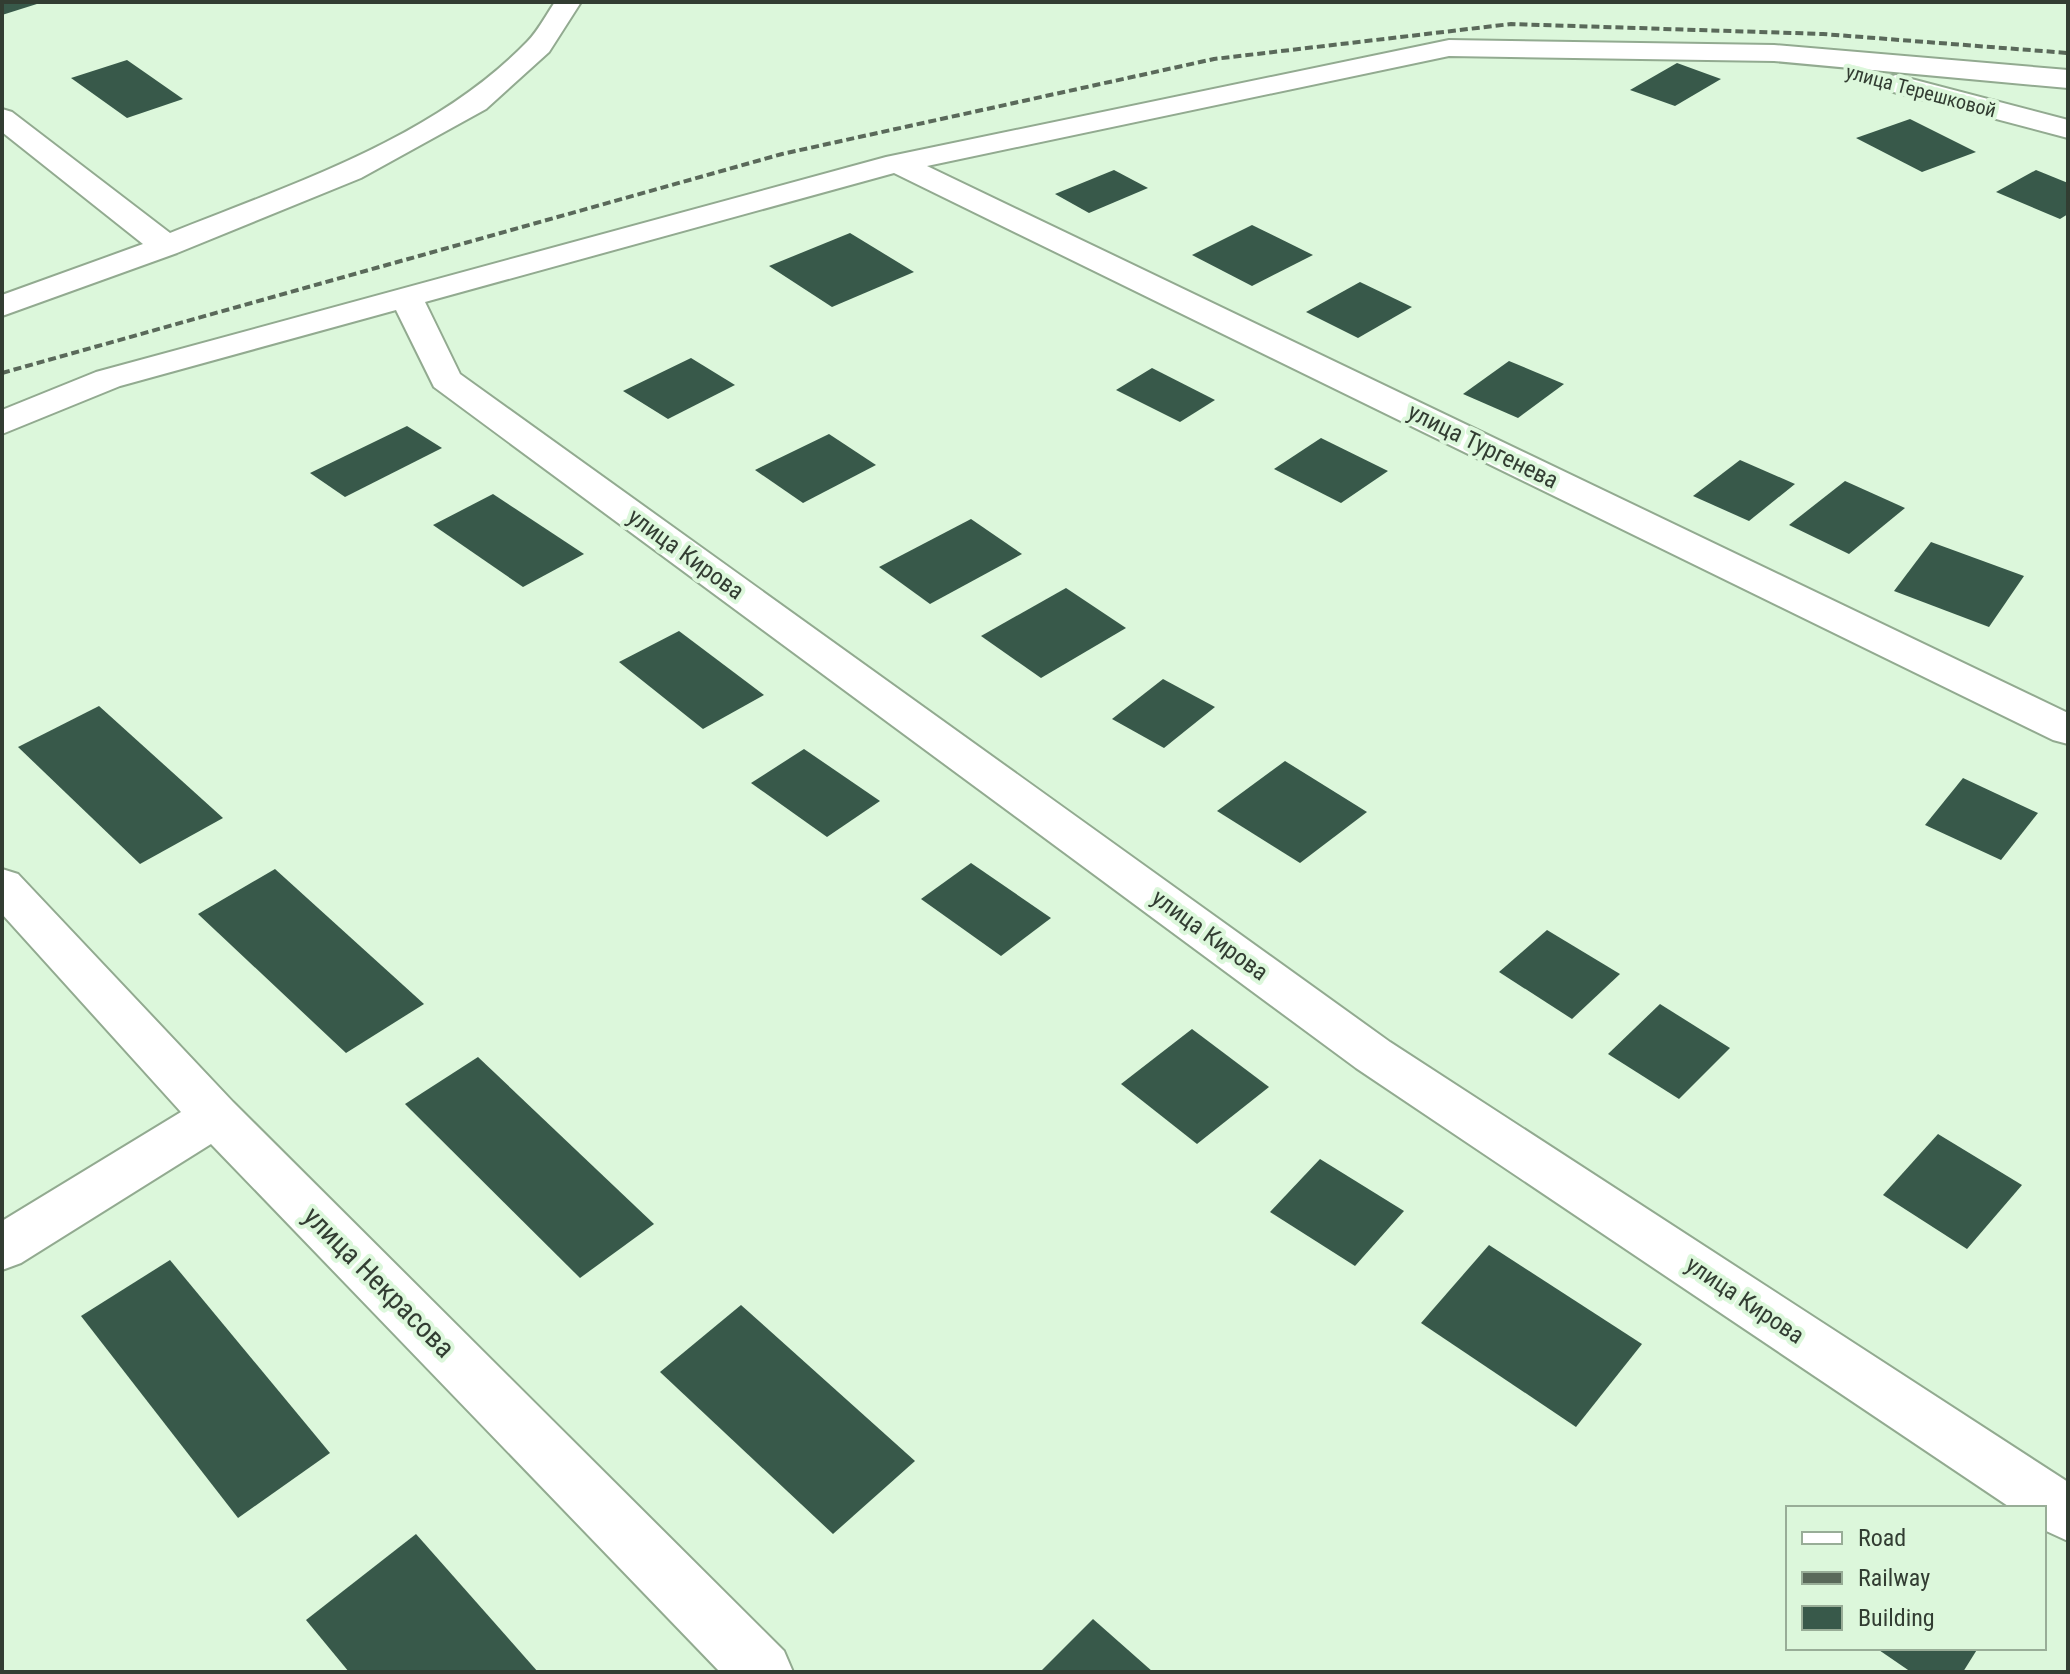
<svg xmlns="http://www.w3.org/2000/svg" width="2070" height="1674" font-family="'Roboto Condensed',sans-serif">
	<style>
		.building { fill: #38594a }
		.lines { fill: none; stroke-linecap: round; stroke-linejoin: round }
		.minor-casing { stroke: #92aa90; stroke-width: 4 }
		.minor { fill: #fff; fill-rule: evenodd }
		.rail { stroke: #5a695a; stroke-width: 4; stroke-dasharray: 8 4; stroke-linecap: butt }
		.labels { text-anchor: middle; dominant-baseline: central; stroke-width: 8; stroke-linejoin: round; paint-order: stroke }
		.far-street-label { font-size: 20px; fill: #323d32; stroke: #dcf7db }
		.street-label { font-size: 24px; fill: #323d32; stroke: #dcf7db }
		.near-street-label { font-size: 28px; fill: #323d32; stroke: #dcf7db }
	</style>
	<rect width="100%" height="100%" fill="#dcf7db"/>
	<g class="building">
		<path d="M2,2h38v1l-38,12z"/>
		<path d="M127,60l56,39 -56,19 -56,-40z"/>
		<path d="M1677,63l44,16 -46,27 -45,-16z"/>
		<path d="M1910,119l66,33 -54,20 -66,-34z"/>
		<path d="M1114,170l34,18 -59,25 -34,-19z"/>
		<path d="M2036,170l32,13v31l-8,5 -64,-27z"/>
		<path d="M1252,225l61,30 -61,31 -60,-31z"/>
		<path d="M850,233l64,39 -82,35 -63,-41z"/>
		<path d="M1360,282l52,25 -54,31 -52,-26z"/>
		<path d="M691,358l44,27 -67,34 -45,-28z"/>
		<path d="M1509,361l55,23 -46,34 -55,-24z"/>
		<path d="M1152,368l63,32 -35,22 -64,-32z"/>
		<path d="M407,426l35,22 -97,49 -35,-24z"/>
		<path d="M829,434l47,31 -73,38 -48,-33z"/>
		<path d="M1321,438l67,33 -47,32 -67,-34z"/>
		<path d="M1740,460l55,24 -46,37 -56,-25z"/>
		<path d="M1845,481l60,27 -56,46 -60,-29z"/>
		<path d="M493,494l91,60 -61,33 -90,-62z"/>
		<path d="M971,519l51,35 -92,50 -51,-37z"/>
		<path d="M1931,542l93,34 -35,51 -95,-36z"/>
		<path d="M1066,588l60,40 -85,50 -60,-42z"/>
		<path d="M679,631l85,64 -61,34 -84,-67z"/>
		<path d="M1163,679l52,28 -51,41 -52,-29z"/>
		<path d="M99,706l124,112 -83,46 -122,-117z"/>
		<path d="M804,749l76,52 -53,36 -76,-54z"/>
		<path d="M1285,761l82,51 -67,51 -83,-52z"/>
		<path d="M1963,778l75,35 -37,47 -76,-35z"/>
		<path d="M971,863l80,55 -50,38 -80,-57z"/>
		<path d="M275,869l149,135 -78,49 -148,-139z"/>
		<path d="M1547,930l73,44 -48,45 -73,-47z"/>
		<path d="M1660,1004l70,44 -51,51 -71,-45z"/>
		<path d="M1192,1029l77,58 -72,57 -76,-60z"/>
		<path d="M478,1057l176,167 -74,54 -175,-174z"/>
		<path d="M1938,1134l84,51 -55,64 -84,-54z"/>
		<path d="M1320,1159l84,52 -49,55 -85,-54z"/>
		<path d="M1489,1245l153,99 -66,83 -155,-104z"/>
		<path d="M170,1260l160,193 -92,65 -157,-202z"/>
		<path d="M741,1305l174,156 -82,73 -173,-162z"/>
		<path d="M416,1534l122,138h-189l-43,-52z"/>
		<path d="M1093,1619l60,53h-113z"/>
		<path d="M1876,1648h102l-15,24h-52z"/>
	</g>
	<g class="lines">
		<g class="minor-casing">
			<g id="minor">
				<path d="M555,2h26l-32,50 -63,57 -125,69 -184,75 -175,63v-21l141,-51 -141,-112v-23l10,3 158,121c122,-49 263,-94 357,-191 11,-11 19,-27 28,-40z"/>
				<path d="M1449,40l325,5 294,25v18l-294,-27 -325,-5 -522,110 1141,547v31l-15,-4 -1159,-567 -469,129 35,72 930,668 678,440v59l-24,-11v-22h-33l-655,-440 -922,-681 -38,-77 -276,76 -118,48v-24l94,-38 790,-215z"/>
				<path d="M1896,75l172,45v18l-182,-48 -4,-6 4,-6z"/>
				<path d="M2,869l16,5 215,228 551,549 9,21h-73l-509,-528 -190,119 -19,7v-49l179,-109 -179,-198z"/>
			</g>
		</g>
		<use href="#minor" class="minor"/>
		<path class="rail" d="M2,373l780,-219 432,-95 297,-35 312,10 245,19"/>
	</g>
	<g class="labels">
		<g class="far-street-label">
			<text transform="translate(1921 91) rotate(15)">улица Терешковой</text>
		</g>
		<g class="street-label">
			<text transform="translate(1483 446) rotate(26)">улица Тургенева</text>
			<text transform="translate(686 554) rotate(36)">улица Кирова</text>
			<text transform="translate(1210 935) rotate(36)">улица Кирова</text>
			<text transform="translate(1745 1300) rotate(34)">улица Кирова</text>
		</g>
		<g class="near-street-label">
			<text transform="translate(379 1282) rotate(45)">улица Некрасова</text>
		</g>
	</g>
	<rect width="2070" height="1674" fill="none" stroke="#323d32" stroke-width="8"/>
	<rect x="1786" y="1506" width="260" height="144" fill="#dcf7db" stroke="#98ad97" stroke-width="2"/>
	<rect x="1802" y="1532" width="40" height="12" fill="#ffffff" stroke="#98ad97" stroke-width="2"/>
	<text x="1858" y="1546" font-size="24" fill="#323d32">Road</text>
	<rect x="1802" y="1572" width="40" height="12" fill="#5a695a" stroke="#98ad97" stroke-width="2"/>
	<text x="1858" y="1586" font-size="24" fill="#323d32">Railway</text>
	<rect x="1802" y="1606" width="40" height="24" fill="#38594a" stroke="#98ad97" stroke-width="2"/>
	<text x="1858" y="1626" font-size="24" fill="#323d32">Building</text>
</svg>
